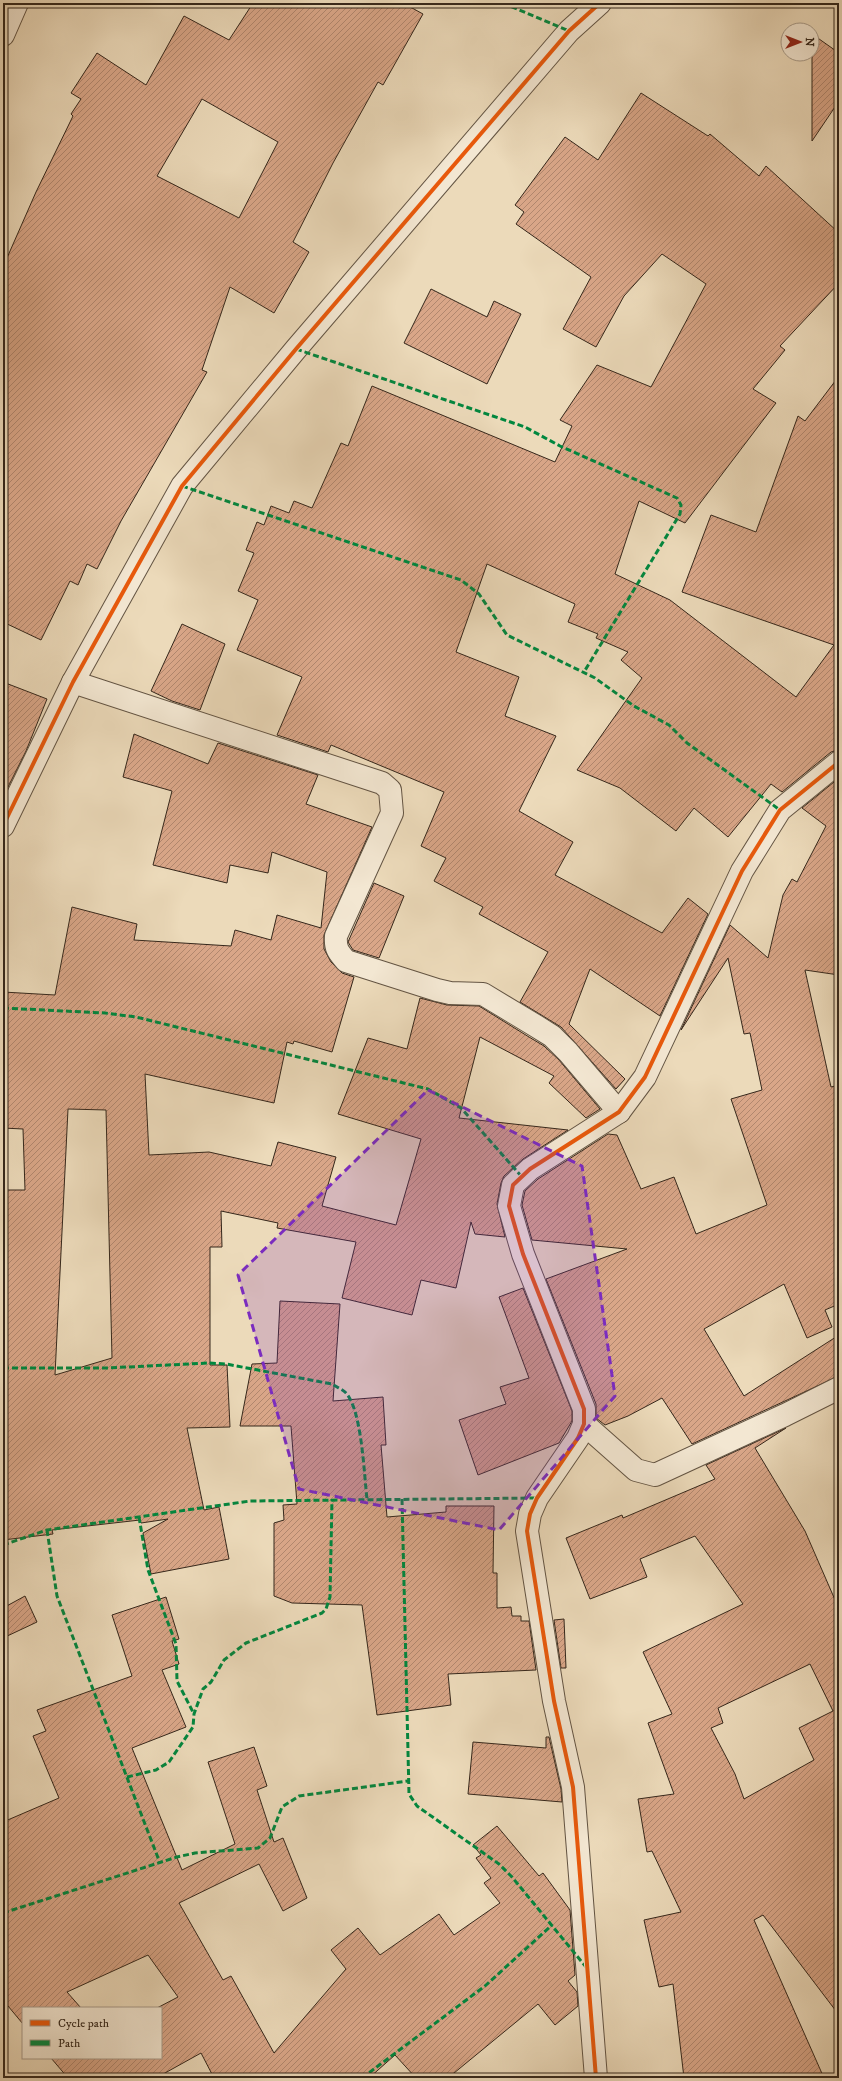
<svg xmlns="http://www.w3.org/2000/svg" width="842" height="2081" font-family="'IM FELL DW Pica',serif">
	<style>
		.building { fill: url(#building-hatch); stroke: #35271b; fill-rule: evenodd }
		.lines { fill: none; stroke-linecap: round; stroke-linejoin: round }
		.minor-casing { stroke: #635443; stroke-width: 24 }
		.minor { stroke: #f3e7d2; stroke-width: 22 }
		.quiet { stroke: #00873e; stroke-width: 3; stroke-dasharray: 6 3; stroke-linecap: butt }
		.cycleway-casing { stroke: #f3e7d2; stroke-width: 6 }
		.cycleway { stroke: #e8590c; stroke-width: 4 }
		.marked { fill: #7b2cbf; fill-opacity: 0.2; stroke: #7b2cbf; stroke-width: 3; stroke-dasharray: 8 5; stroke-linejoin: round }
	</style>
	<defs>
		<pattern id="building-hatch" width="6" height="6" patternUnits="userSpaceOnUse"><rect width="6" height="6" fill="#d9a688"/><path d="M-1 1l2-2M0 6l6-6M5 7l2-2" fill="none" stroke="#b1876e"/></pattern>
	</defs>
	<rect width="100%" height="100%" fill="#ecdaba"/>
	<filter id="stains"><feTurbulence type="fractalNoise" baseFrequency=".005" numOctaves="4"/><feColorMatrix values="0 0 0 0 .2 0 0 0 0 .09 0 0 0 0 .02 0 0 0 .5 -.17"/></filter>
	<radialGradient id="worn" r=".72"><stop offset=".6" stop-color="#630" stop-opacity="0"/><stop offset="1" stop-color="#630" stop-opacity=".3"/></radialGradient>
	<g class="building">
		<path d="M253,3h150l20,11 -40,71 -5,-3 -45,81 -40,79 16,10 -35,61 -44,-26 -28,83 5,2 -86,149 -24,48 -10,-5 -9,21 -8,-4 -29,59 -38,-18v-355l33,-75 37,-76 -2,-2 10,-15 -10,-6 26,-40 49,32 38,-69 45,24zM202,99l76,43 -39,76 -82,-42z"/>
		<path d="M812,34l27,19v48l-27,40z"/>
		<path d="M641,93l67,43 2,-2 49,42 7,-10 73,67v50l-59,63 5,4 -32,39 23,14 -91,120 -46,-22 -24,73 55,26 126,97 38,-52 -152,-53 29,-77 45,17 42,-116 7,5 34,-45v374l-8,2 -49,40 -11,-8 -43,53 -34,-29 -18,23 -56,-43 -43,-18 65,-92 -21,-18 7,-8 -32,-14 2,-4 -30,-12 7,-18 -88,-40 -31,88 63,25 -14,39 51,20 -37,75 54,31 -18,33 107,58 26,-35 20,16 -48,102 -70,-47 -21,55 56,55 -9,10 -55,-62 -41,-25 28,-50 -69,-38 4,-7 -49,-26 12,-23 -25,-12 23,-54 -113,-47 -3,7 -51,-17 25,-58 -65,-27 21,-50 -20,-9 16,-38 -8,-3 11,-28 7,3 7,-19 18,7 5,-12 18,7 29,-65 7,3 24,-60 183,76 17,-36 -12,-6 37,-55 54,22 55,-103 -44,-30 -38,42 -28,51 -33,-18 28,-52 -75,-53 8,-12 -9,-7 50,-68 33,23z"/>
		<path d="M431,289l56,28 7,-16 27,13 -34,70 -83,-41z"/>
		<path d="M182,624l43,20 -25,66 -28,-9 -21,-10z"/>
		<path d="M3,682l44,17 -21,52 -23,46z"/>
		<path d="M134,734l74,30 10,-21 100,32 -12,29 66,23 -48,108v14l7,13 11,11 12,4 -22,75 -38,-11 -1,3 -6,-2 -13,61 -129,-29 4,81 60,-3 62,14 7,-24 58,15 -14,49 74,19 25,-86 -83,-25 30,-76 39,11 13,-51 27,7 32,1 50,31 15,9 15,14 41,49 -14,9 -37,-35 5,-7 -74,-39 -21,81 109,12 -45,29 -19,17 -3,7 -4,21 8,33 -30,-3 -4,-12 -15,66 -35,-8 -9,35 -70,-17 14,-56 -79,-14 1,-5 -57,-12 1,36h-12v118h17l3,62 -43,1 17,82 15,-3 10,52 -78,15 -8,-41 25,-14 -27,4 -1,-3 -88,10 1,4 -50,6v-350h22l-2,-61 -20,-1 3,-38h-3v-98l52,3 17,-88 65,17 -3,16 97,6 4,-16 36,10 6,-25 44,13 6,-56 -55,-20 -4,21 -38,-8 -3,18 -74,-18 19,-74 -49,-14zM68,1109l38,1 6,248 -57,17z"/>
		<path d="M839,778v197l-34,-5 26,117 8,-2v219l-14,6 7,17 -25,11 -23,-54 -80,45 40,67 95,-61v41l-147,68 -30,-46 -34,18 -23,9 -9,-7v-14l-50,-125 81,-30 -95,-9 -10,-35 3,-14 13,-12 70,-45 9,1 24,54 33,-12 22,57 71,-29 -36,-106 31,-9 -12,-57 -6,1 -16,-76 -47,72 49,-105 38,33 15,-63 9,-16 5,3 29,-56 -24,-18z"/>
		<path d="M374,883l30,13 -25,62 -26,-8 -5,-8z"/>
		<path d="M523,1288l49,123v10l-13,22 -81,32 -19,-55 47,-16 -6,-17 29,-9 -30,-81z"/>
		<path d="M280,1301l60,3 -7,97 50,-4 3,48h-5l6,72 59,-5v-6h48l-1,67h4v35l14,-1 1,9h9v5h8l7,49 -88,4 3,31 -74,10 -15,-110 -70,-2 -18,-7v-73l10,-3 -1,-15 14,-1 -6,-78h-51l12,-62 25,-1z"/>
		<path d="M786,1428l-31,20 50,83 34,78v406l-76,-100 -9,5 70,158h-140l-11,-94 -14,3 -15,-67 37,-8 -29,-61 -5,1 -9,-53 36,-5 -26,-71 24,-9 -29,-62 100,-48 -48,-68 -55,23 7,18 -57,22 -24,-61 56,-23 1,3 92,-39 -9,-14zM810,1664l23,47 -34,17 15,32 -70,39 -9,-25 -24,-46 12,-5 -5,-15z"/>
		<path d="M25,1596l12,26 -34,16v-30z"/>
		<path d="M166,1597l13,42 -7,2 7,23 -17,6 24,57 -54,21 50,122 53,-26 -27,-82 46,-15 13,39 -10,4 17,52 9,-4 24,60 -24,13 -24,-47 -80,39 44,77 8,-4 43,77 72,-84 -15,-19 27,-22 22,27 59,-41 15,21 46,-32 -16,-20 7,-5 -15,-20 5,-3 -8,-10 24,-19 42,50 4,-3 27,37 5,65 -7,6 9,11 1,14 -23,19 -17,-21 -90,74h-32l-21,-23 -26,23h-155l-13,-25 -45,25h-88l-17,-20h110v-50h-4l21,-11 -30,-42 -81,37 14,16h-58v16l-20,-24v-178l56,-24 -26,-62 13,-5 -9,-21 95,-34 -20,-61z"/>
		<path d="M564,1619l2,49h-5l-7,-48z"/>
		<path d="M546,1737h3l12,52 1,13 -94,-8 5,-52 73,6z"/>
	</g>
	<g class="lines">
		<g class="minor-casing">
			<g id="minor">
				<path d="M3,35l14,-32"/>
				<path d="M73,682l309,101 8,7 2,23 -56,123c-1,12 2,16 10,25l91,29 13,3 33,1 53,32 16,10 16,16 51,60"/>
				<path d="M3,826l70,-144 109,-196 114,-137 273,-318 31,-28"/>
				<path d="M584,1424l52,46 19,5 130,-60 54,-27"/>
				<path d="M596,2078l-23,-291 -19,-86 -27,-170 3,-17 7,-16 41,-60 6,-14v-15l-61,-155 -14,-48 4,-21 17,-16 89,-57 26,-35 97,-206 38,-61 59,-48"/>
			</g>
		</g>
		<use href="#minor" class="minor"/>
		<g class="quiet">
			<path d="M503,3l66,28"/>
			<path d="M296,349l229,78 35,19 117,52 4,7 -1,9 -96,158"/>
			<path d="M182,486l279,94 18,14 28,41 88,43 39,28 35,19 18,18 93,67"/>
			<path d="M3,1008l102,5 31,4 292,72 33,19 61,69"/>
			<path d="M3,1368h104l102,-5 17,1 106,20c4,3 10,5 13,8 17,16 19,83 22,107"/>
			<path d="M402,1499l7,295 8,12 82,58 13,13 74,90"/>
			<path d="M139,1517l9,53 28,74 1,37 17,33"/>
			<path d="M47,1530l10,66 103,267"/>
			<path d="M3,1545l44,-15 203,-29 287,-3"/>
			<path d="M127,1777l29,-7 13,-8 24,-35 1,-13 9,-25 8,-7 13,-22 22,-17 76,-30 4,-4 4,-12 2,-98"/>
			<path d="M3,1913l174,-56 18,-4 63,-5 12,-10 12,-31 17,-11 109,-15"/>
			<path d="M362,2078l123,-92 67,-61"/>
		</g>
		<g class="cycleway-casing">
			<g id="cycleway">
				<path d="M3,826l70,-144 109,-196 114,-137 273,-318 31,-28"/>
				<path d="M596,2078l-23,-291 -19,-86 -27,-170 3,-17 7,-16 41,-60 6,-14v-15l-61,-155 -14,-48 4,-21 17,-16 89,-57 26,-35 97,-206 38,-61 59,-48"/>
			</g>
		</g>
		<use href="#cycleway" class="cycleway"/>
	</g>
	<path class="marked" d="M428,1090l154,76 33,230 -116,134 -200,-41 -61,-214z"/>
	<rect width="842" height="2081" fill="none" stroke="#ecdaba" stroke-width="16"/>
	<rect x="4" y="4" width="834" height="2073" fill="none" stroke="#35271b" stroke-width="2"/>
	<rect x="8" y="8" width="826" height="2065" fill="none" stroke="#35271b"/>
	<rect x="22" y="2007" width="140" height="52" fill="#f3e7d2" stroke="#a79a89"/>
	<rect x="30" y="2020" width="20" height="6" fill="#e8590c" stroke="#a79a89"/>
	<text x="58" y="2027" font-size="12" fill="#35271b">Cycle path</text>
	<rect x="30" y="2040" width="20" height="6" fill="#00873e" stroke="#a79a89"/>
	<text x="58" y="2047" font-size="12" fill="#35271b">Path</text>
	<g transform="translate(800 42) rotate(90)"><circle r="19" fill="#f3e7d2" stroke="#a79a89"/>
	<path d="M0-3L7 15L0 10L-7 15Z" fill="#8f2418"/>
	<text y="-6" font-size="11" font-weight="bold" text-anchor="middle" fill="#35271b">N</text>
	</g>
	<rect width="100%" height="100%" filter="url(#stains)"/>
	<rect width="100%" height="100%" fill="url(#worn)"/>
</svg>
